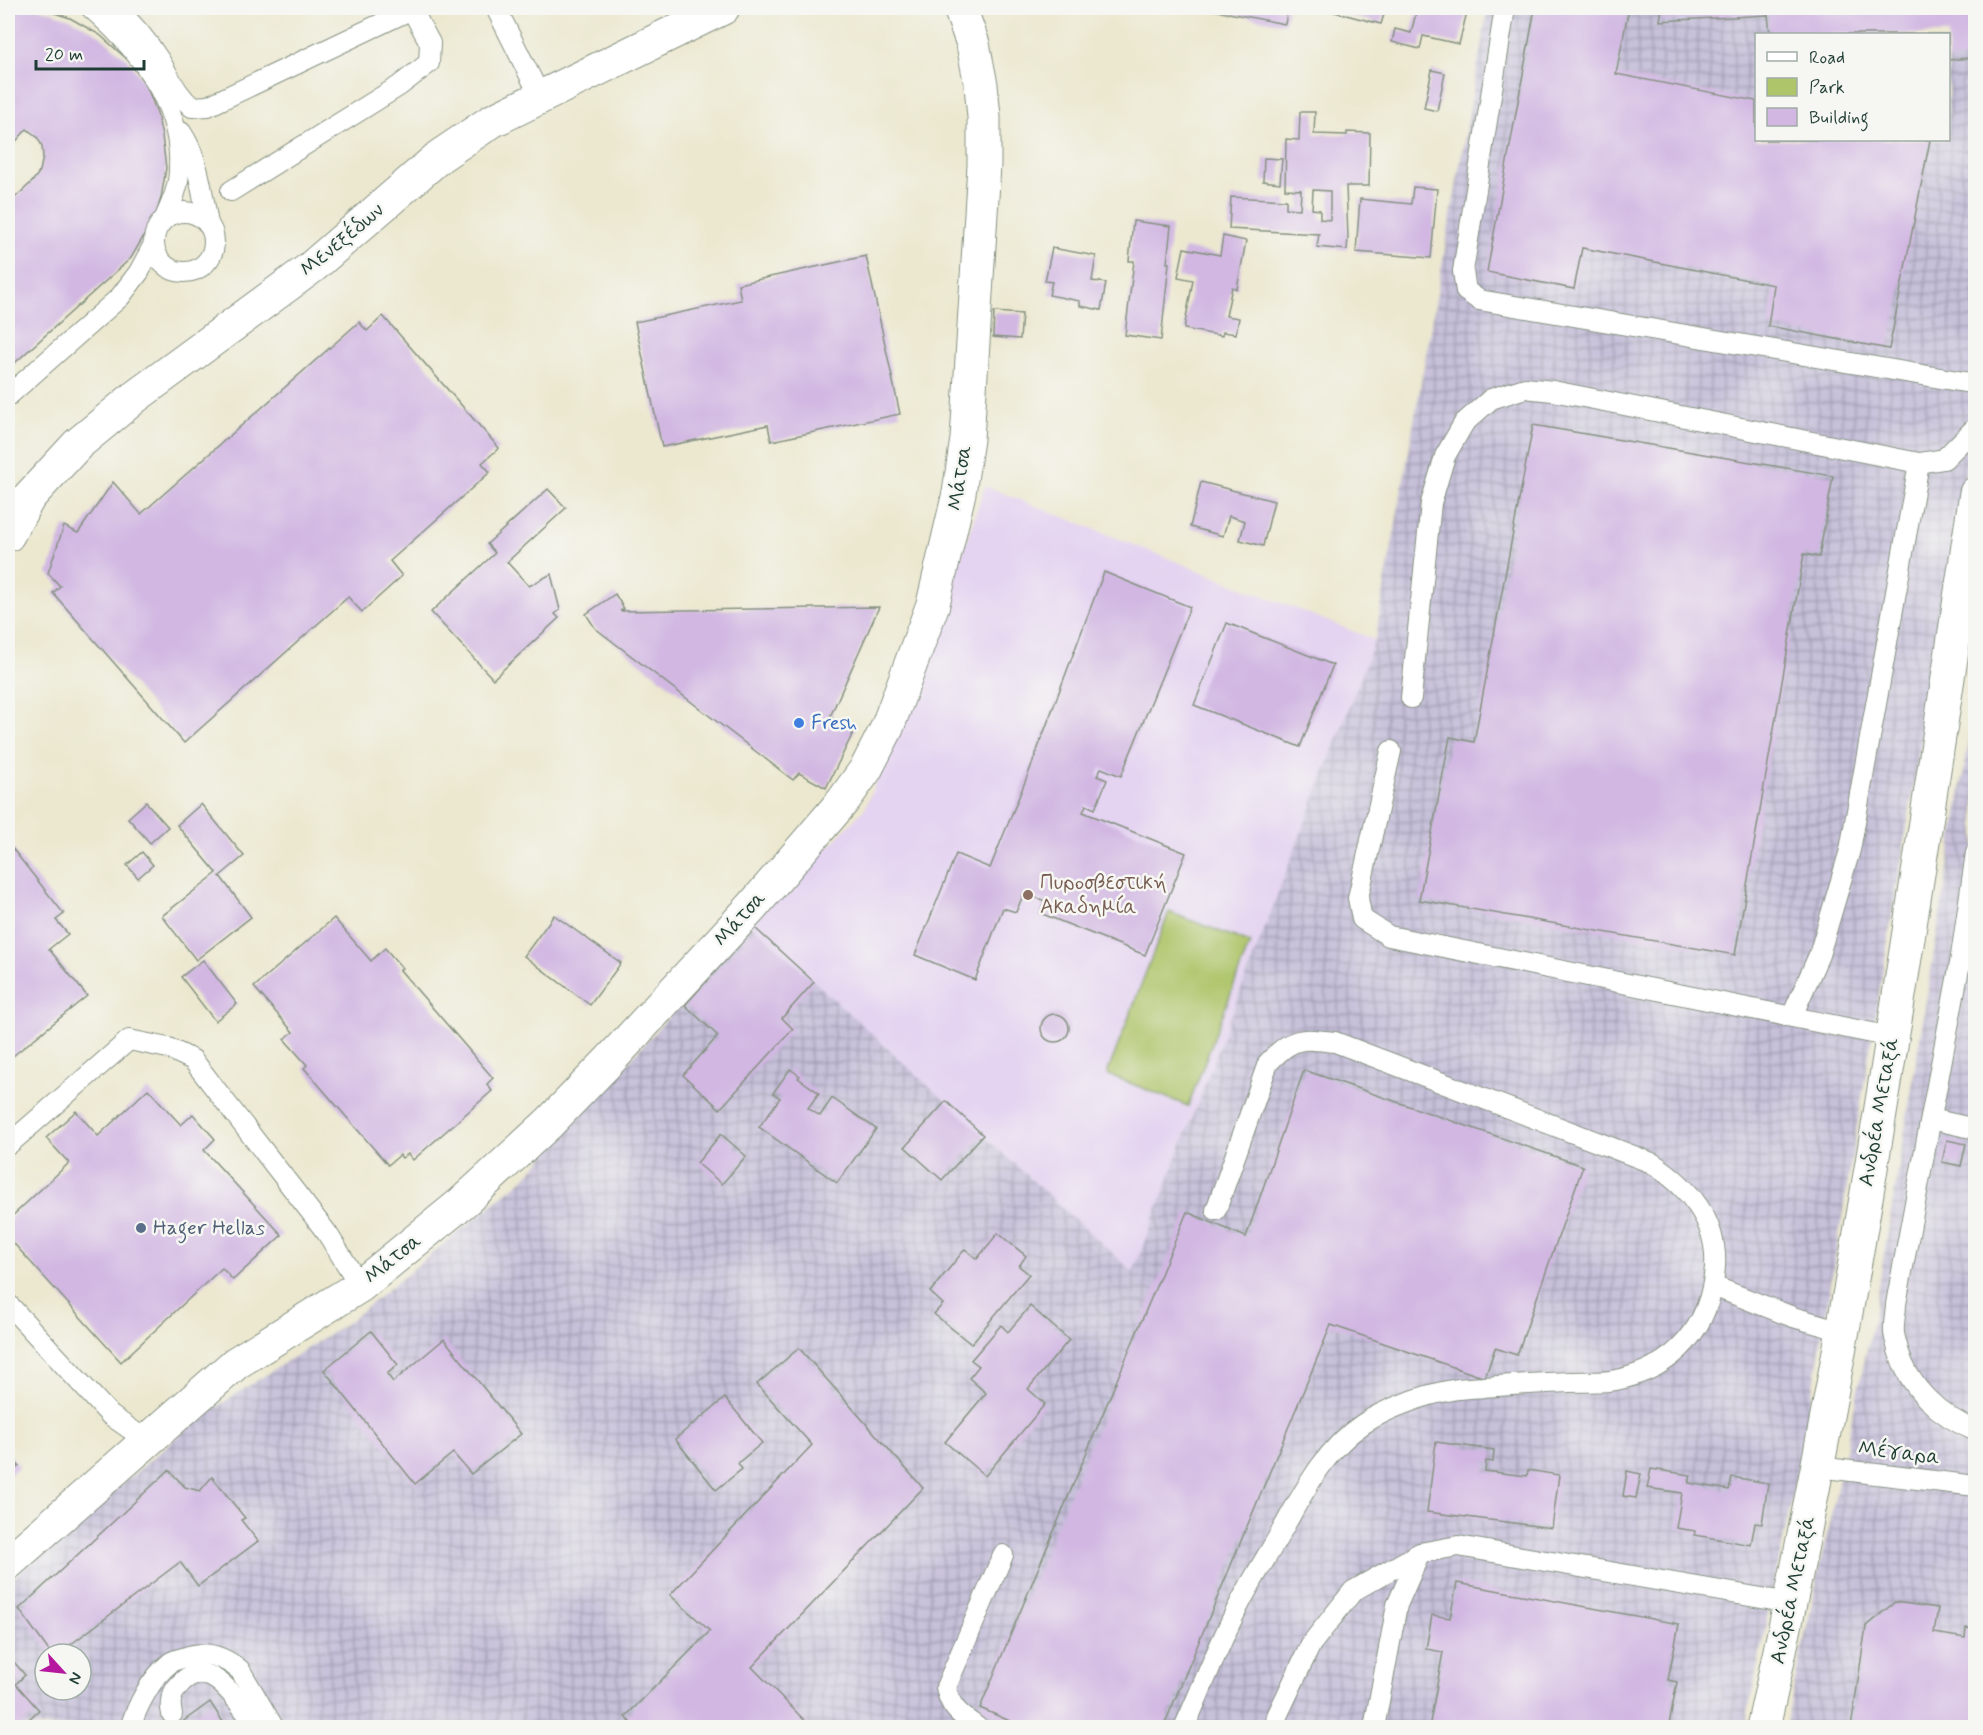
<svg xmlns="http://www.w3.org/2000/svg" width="1983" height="1735" font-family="Mynerve,sans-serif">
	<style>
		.built { fill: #e4d3f1 }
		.industrial { fill: url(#industrial-grid); fill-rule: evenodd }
		.green { fill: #afc56a; stroke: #67814f; stroke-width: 1.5 }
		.building { fill: #d1b7e2; fill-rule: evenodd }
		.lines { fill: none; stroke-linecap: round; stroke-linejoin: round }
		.lane-casing { stroke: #869282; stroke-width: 22 }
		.street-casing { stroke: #869282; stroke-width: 35 }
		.secondary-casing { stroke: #869282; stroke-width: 35 }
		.lane { stroke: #fff; stroke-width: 20 }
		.street { stroke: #fff; stroke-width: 33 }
		.secondary { stroke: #fff; stroke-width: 33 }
		.shop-dot { fill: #3f7fe0; stroke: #f6f6f2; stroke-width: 2 }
		.education-dot { fill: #8d6e63; stroke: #f6f6f2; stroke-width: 2 }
		.service-dot { fill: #5c6f8a; stroke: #f6f6f2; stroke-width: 2 }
		.labels { text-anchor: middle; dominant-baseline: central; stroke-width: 5; stroke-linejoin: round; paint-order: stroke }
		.street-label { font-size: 21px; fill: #1f3d34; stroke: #f6f6f2 }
		.shop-label { font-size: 21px; fill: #366cbe; stroke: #f6f6f2; text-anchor: start }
		.education-label { font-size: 21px; fill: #785e54; stroke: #f6f6f2; text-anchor: start }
		.service-label { font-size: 21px; fill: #4e5e75; stroke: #f6f6f2; text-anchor: start }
	</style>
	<defs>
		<pattern id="industrial-grid" width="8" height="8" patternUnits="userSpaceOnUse" patternTransform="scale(1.5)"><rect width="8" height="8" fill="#c6c0d9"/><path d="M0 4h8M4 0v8" fill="none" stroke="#a09db1"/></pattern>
	</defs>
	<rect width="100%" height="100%" fill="#f6f6f2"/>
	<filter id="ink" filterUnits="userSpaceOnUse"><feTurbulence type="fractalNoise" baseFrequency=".0167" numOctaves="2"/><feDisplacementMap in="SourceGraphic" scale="12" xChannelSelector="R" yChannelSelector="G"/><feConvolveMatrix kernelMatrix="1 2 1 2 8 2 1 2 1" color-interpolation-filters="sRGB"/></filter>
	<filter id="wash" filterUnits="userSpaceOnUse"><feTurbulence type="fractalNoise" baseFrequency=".008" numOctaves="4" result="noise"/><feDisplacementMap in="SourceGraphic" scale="24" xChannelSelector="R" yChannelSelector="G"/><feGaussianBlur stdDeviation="1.35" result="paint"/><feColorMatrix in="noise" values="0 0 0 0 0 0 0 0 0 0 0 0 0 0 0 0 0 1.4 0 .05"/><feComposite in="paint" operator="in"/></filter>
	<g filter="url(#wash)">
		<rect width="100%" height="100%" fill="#ece8d0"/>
		<path class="built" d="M985,486l390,154 -242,633 -382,-349 55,-58 29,-25 30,-33 65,-160z"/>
		<g class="industrial">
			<path d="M1488,8h487v410l-165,991 -65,318h-1737v-145l190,-163 154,-100 174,-142 225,-253 382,348 242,-632zM1756,34h192v106h-192zM45,1654h36v36h-36z"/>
			<path d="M1975,704v1023l-190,1 89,-412z"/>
		</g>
		<path class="green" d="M1169,912l81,31 -62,163 -81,-32z"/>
		<g id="blocks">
			<g class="building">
				<path d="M8,8h31l31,10 30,17 29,26 18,26 10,26 5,23 4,32 -5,30 -6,19 -24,41 -123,111v-165l24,-22 8,-11 3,-14 -1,-11 -5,-9 -10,-8 -19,21z"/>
				<path d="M1214,8h74l-3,16 -72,-14z"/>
				<path d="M1319,8h67l-5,16z"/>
				<path d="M1442,8h26l-9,36 -36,-8 -3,13 -28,-7 3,-13 16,4 6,-24 24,5z"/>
				<path d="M1535,8h94l-13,66 140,27v39h174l-41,209 -121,-23 6,-41 -192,-37 -8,41 -87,-17z"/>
				<path d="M1662,8h314v40l-4,10 -24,2v-26h-178l-2,-19 -108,6z"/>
				<path d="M1432,70l13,3 -8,38 -13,-3z"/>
				<path d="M1300,112h15l-1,22 33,1v-3l23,1 -1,53h-23l2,51 -1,13 -30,-3 2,-13 -90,-5 2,-32 55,3v8l14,1 1,-19 -16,-1 1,-50 13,1zM1313,190l17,1v29l-10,-1v-9l-8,-1z"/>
				<path d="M1264,158l18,1 -2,24 -17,-2z"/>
				<path d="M1413,187l24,2 -6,69 -75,-6 4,-53 51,5z"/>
				<path d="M1133,221l38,5 -4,37h2l-8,77 -36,-5 9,-74h-5z"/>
				<path d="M1223,236l23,5 -9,48 -5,-2 -6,29 13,2 -3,16 -13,-2 -1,4 -38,-7 9,-49 -15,-3 6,-29 36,7z"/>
				<path d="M1052,248l44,8 -4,25 14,2 -5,27 -21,-4v-5l-31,-6 3,-13 -7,-1z"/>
				<path d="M866,256l34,158 -129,27 -3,-16 -106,22 -27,-125 106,-22 -3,-16z"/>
				<path d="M994,312l28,2 -2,25 -27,-2z"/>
				<path d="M383,316l116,132 -17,15 8,9 -100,89 12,15 -40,36 -14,-15 -164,146 -131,-150 7,-7 -12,-13 16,-47 14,7 35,-51 28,32 218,-192 8,9z"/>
				<path d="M1533,425l300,51 -14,81 -15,-3 -69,401 -316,-55 31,-163 24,5z"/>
				<path d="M1201,482l73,19 -11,45 -23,-6 5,-19 -16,-5 -6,20 -33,-9z"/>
				<path d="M548,489l18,19 -59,54 22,24 22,-12 9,36 -5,4 4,4 -66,61 -62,-67 64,-59 -8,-9z"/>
				<path d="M1104,572l86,35 -69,169 -20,-8 -4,8 10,4 -12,29 -9,-4 -3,7 103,41 -41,102 -105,-42 5,-12 -21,-8 -8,19 -13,-4 -28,72 -60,-25 41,-101 34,14 39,-96z"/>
				<path d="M615,594l9,15 -4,2 259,-4 -49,110 25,12 -29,59 -27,-15 -6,7 -198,-152 -9,-14z"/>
				<path d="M1227,623l106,42 -33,82 -106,-42z"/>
				<path d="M146,802l22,25 -18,16 -22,-25z"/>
				<path d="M201,804l43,52 -24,20 31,41 -55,43 -34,-44 55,-43 -40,-48z"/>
				<path d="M8,843l56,71 -8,6 12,14 -19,15 38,47 -79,64z"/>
				<path d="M142,852l11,13 -15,13 -11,-13z"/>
				<path d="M554,915l67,48 -31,42 -66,-49z"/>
				<path d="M334,918l37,43 14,-13 17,20 -2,2 93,108 -6,6 5,7 -79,69 -5,-6 -6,4 -2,-3 -12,10 -84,-97 3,-3 -23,-26 9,-7 -39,-45z"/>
				<path d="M755,928l59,54 -32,36 11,11 -73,80 -37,-34 35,-39 -33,-31z"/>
				<path d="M203,960l34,44 -22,17 -34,-44z"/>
				<circle cx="1055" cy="1028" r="14"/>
				<path d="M790,1069l10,7 -2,2 21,15 -11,15 12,8 12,-18 44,31 -39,54 -78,-56 21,-29 -7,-5z"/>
				<path d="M1304,1070l279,96 -66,189 -22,-7 -10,30 -154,-53 -168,403h-137l-46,-20 207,-496 59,25z"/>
				<path d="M148,1089l33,36 12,-11 22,25 -11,11 78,85 -49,45 -11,-12 -101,94 -113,-125v-17l61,-57 -23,-25 30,-27 22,25z"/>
				<path d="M946,1101l37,34 -41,45 -37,-33z"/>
				<path d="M721,1134l25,22 -24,28 -25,-21z"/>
				<path d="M1947,1140l19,4 -5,22 -19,-4z"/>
				<path d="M998,1233l28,23 -7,10 10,8 -58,70 -37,-30 9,-10 -13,-12 35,-43 12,10z"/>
				<path d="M1030,1306l39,34 -41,49 17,15 -60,72 -40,-34 41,-49 -17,-15 10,-12 -8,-6 30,-35 7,7z"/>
				<path d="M371,1331l27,34 -11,9 6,8 51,-43 77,95 -50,40 -18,-21 -38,31 -91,-114z"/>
				<path d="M799,1348l124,140 -171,179 60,61h-176l-11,-11 85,-86 -40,-36 142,-150 -55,-61z"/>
				<path d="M725,1398l37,45 -24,20 4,6 -26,21 -41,-51z"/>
				<path d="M1436,1442l58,8 -1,12 -7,-1 -1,10 42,5 1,-6 31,5 -7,53 -125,-16z"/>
				<path d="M8,1453l11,13 -11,10z"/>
				<path d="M1651,1469l40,6 -2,8 40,7 3,-13 36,6 -6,41 -7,-1 -4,22 -56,-10 1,-4 -20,-3 6,-35 -35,-5z"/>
				<path d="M169,1470l16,17 15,4 12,-14 33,41 -4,2 17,21 -60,45 -18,-24 -122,92h-7l-32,-45z"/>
				<path d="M1627,1471l14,3 -5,24 -13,-2z"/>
				<path d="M1457,1583l222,41 -11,56 9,2 -8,43 -9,-2 -1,5h-230l14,-76 -17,-3 6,-34 18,3z"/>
				<path d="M1895,1602l43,6 -4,25 31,5 1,-10 10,1v99h-125l15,-102z"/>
				<path d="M8,1655l17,20 -9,9 23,26 -20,18h-11z"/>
				<path d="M210,1702l17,26h-53z"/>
			</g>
		</g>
	</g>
	<g filter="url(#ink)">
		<use href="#blocks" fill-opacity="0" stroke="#869282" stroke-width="1.5"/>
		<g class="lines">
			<g class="lane-casing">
				<g id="lane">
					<path d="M91,8c46,40 92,96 88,161 0,18 -7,33 -14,49"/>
					<path d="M116,8c16,15 30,31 42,50 12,18 17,35 34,49l16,-1 204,-97"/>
					<path d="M496,8l44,88"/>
					<path d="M1505,8l-42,263 3,20 13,9 497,84"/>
					<path d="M181,132c18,26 21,61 27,92"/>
					<path d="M231,191l168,-105 30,-23 1,-20 -19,-35"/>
					<circle cx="184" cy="242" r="30"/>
					<path d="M8,396l112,-99 19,-25 14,-26"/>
					<path d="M1411,698l20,-195 14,-47 19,-33 27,-24 34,-11 28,3 366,72"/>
					<path d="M1391,751l-33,147 4,21 27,17 503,101"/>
					<path d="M1976,853l-16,110 -64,341c0,9 -3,19 -2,28 0,5 3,12 4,18 11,38 41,66 78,81"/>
					<path d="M1792,1016l27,-61 31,-105 69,-387 25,-4 32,-32"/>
					<path d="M1931,1119l45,10"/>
					<path d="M8,1145l121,-105 39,8 25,12 134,173 33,53"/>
					<path d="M1713,1286l80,31 49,14"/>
					<path d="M8,1304l102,111 36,25"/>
					<path d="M1818,1467l158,19"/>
					<path d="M172,1714c-3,-12 -1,-20 8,-30 29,-33 61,22 77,44"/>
					<path d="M130,1728c7,-22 21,-50 40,-65 3,-3 9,-4 13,-5 21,-8 40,-2 57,12l34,58"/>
					<path d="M978,1728c-17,-13 -28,-19 -32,-41l57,-132"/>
					<path d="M1184,1728c18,-40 34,-82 54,-121 13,-26 29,-50 43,-75 22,-39 44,-83 82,-108 24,-16 61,-29 89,-34 10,-2 22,-2 32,-3 29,-2 57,-4 86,-5 15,-1 32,1 46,-2 60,-12 94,-53 99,-113 3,-46 -27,-81 -63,-104l-317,-121c-35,-4 -43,-5 -67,21l-52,147"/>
					<path d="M1275,1728l2,-12 34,-72 42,-53 67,-38 38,-7 333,57"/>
					<path d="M1374,1728l23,-123 23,-52"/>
				</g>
			</g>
			<g class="street-casing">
				<g id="street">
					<path d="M8,535l21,-38 49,-53 57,-47 177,-130 128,-111 52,-35 231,-113"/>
					<path d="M8,1563l228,-200 124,-77 103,-84 86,-79 61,-63 142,-153 91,-106 23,-32 21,-41 46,-124 26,-111 8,-54 17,-274v-48l-3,-32 -8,-41 -13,-36"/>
				</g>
			</g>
			<g class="secondary-casing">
				<path id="secondary" d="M1763,1728c92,-408 150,-823 213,-1235"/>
			</g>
			<use href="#lane" class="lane"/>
			<use href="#street" class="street"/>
			<use href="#secondary" class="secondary"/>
		</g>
	</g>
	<circle class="shop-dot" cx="799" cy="723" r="6"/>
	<circle class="education-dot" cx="1028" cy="895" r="6"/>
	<circle class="service-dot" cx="141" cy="1228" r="6"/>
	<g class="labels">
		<g class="street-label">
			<text transform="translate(342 240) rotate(-40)">Μενεξέδων</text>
			<text transform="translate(960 478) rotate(-81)">Μάτσα</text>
			<text transform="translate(740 919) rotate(-48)">Μάτσα</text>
			<text transform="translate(1879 1112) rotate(-80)">Ανδρέα Μεταξά</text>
			<text transform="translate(393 1259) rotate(-39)">Μάτσα</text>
			<text transform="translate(1899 1453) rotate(7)">Μέγαρα</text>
			<text transform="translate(1793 1590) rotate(-78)">Ανδρέα Μεταξά</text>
		</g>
		<g class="shop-label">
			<text x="811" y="723">Fresh</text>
		</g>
		<g class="education-label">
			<text x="1040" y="883">Πυροσβεστική<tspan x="1040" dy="24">Ακαδημία</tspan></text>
		</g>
		<g class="service-label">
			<text x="153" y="1228">Hager Hellas</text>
		</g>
	</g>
	<rect width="1983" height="1735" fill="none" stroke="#f6f6f2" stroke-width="30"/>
	<rect x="1755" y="33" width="195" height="108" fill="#f6f6f2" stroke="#a0aca6" stroke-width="1.5"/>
	<rect x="1767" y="52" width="30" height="9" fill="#ffffff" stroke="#a0aca6" stroke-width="1.5"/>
	<text x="1809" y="63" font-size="18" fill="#1f3d34">Road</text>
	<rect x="1767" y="78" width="30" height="18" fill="#afc56a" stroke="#a0aca6" stroke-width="1.5"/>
	<text x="1809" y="93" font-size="18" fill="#1f3d34">Park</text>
	<rect x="1767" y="108" width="30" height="18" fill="#d1b7e2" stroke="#a0aca6" stroke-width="1.5"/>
	<text x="1809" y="123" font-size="18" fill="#1f3d34">Building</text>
	<g transform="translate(63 1672) rotate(117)"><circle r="28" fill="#f6f6f2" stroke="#a0aca6" stroke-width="1.5"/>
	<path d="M0-4.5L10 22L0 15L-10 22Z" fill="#b5179e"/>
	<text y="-9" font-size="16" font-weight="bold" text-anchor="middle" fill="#1f3d34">N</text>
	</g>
	<path d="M36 60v9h108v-9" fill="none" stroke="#1f3d34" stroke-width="3"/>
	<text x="45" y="60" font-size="18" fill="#1f3d34" stroke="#f6f6f2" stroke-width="4.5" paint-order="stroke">20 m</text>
</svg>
